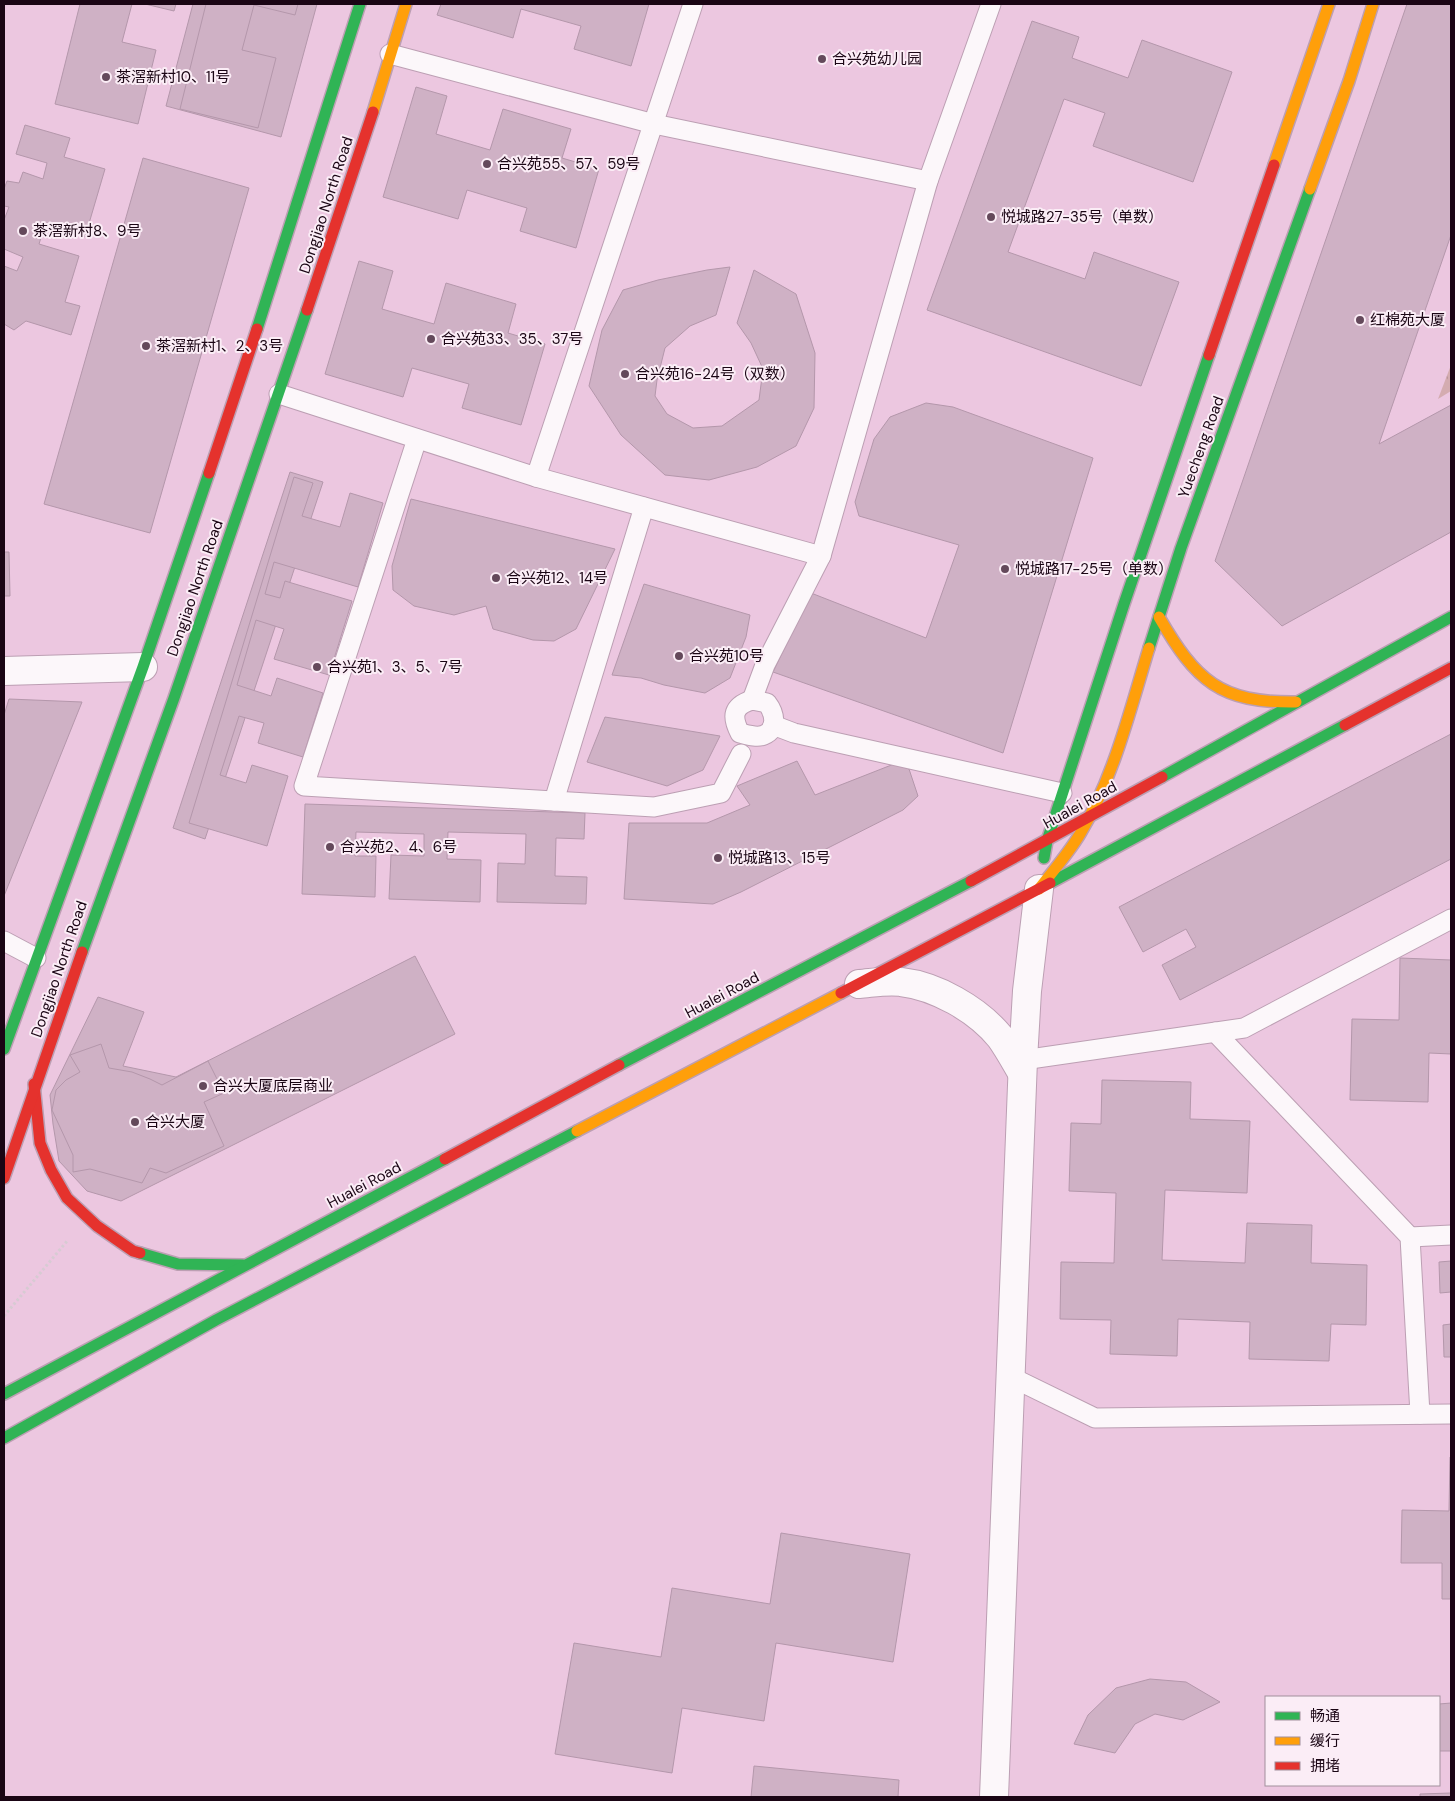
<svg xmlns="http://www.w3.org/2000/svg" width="1455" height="1801" font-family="'DM Sans','Noto Sans SC',sans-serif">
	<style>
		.park { fill: url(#park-crowns) }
		.building { fill: #cfb1c5; stroke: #b497ab }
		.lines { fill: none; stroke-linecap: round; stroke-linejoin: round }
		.lane-casing { stroke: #bc9fb3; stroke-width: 21 }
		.street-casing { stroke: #bc9fb3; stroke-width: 30 }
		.fast-casing { stroke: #bc9fb3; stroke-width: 14 }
		.slow-casing { stroke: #bc9fb3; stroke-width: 14 }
		.jam-casing { stroke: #bc9fb3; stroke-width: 14 }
		.path { stroke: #d7cbd3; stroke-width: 3; stroke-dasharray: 2.5 2.5; stroke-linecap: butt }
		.lane { stroke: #fcf7fa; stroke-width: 19 }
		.street { stroke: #fcf7fa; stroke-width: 28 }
		.fast { stroke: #30b455; stroke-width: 11 }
		.slow { stroke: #ff9f0a; stroke-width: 11 }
		.jam { stroke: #e5322d; stroke-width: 11 }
		.poi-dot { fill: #64495b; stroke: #fbedf6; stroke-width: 2 }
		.labels { text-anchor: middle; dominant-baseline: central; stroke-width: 4; stroke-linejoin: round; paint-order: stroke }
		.poi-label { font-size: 15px; fill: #1a0514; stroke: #fbedf6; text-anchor: start }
		.street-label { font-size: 15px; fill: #1a0514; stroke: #fbedf6 }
	</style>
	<defs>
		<pattern id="park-crowns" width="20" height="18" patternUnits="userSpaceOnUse" patternTransform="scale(1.25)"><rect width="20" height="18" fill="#d4acb0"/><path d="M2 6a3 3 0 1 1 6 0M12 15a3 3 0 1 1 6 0" fill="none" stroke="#b59296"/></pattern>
	</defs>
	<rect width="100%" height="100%" fill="#ecc7e0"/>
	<path class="park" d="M1451,365v26l-13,8z"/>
	<g class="building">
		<path d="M80,4h52l-10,38 34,8 -18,74 -83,-20z"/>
		<path d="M145,4h31l-2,7z"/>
		<path d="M193,4h124l-36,133 -115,-31z"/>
		<path d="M206,4h92l-3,11 -41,-10 -12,45 34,8 -18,70 -78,-19z"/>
		<path d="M441,4h208l-18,62 -57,-17 7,-23 -60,-17 -8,29 -76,-23z"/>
		<path d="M1407,4h44v231l-72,209 72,-39v127l-169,94 -67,-65z"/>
		<path d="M1032,21l47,16 -7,21 56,20 14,-38 90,32 -39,110 -100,-36 12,-33 -41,-14 -56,153 77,27 9,-27 85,30 -38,104 -214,-76z"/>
		<path d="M416,87l31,9 -11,38 54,16 13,-41 68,20 -9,29 37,11 -23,79 -56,-17 7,-23 -60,-18 -9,29 -75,-22z"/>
		<path d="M25,125l45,13 -6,19 41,12 -20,68 -40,-12 -6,19 40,12 -14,46 15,4 -9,29 -45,-14 -12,9 -10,-6v-58l13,5 6,-14 -19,-8v-29l5,-13 -5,-1v-17l3,-8 12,2 4,-11 20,7 4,-16 -31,-9z"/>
		<path d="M143,158l106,30 -99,345 -106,-29z"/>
		<path d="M359,261l34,10 -11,38 52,15 12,-41 70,21 -8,29 37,11 -24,81 -59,-17 7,-24 -57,-16 -9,29 -78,-23z"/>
		<path d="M730,267l-14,48 -26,11 -25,22 -8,32 -2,16 12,18 26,14 29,-2 37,-26 4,-31 -12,-26 -14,-20 17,-53 42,24 19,59 -1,55 -18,38 -39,21 -48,13 -44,-5 -44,-40 -32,-49 13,-56 21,-40 35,-10 49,-10z"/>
		<path d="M926,403l27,4 140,51 -90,295 -230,-81 38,-79 115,45 33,-93 -100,-29 -4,-14 19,-63 16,-22z"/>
		<path d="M290,472l33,10 -118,357 -32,-11z"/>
		<path d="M294,477l19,6 -11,33 38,11 10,-34 33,10 -25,84 -84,-25 -9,32 15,4 5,-17 67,20 -23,74 -55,-16 10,-30 -28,-9 -19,65 34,11 6,-18 46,15 -20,64 -45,-14 6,-20 -25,-7 -19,59 26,8 6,-18 36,11 -21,70 -78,-23z"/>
		<path d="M411,499l204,50 -39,80 -22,12 -21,-1 -40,-11 -7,-23 -32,9 -40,-9 -21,-16 -1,-24z"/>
		<path d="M4,552h5l1,44h-6z"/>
		<path d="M644,584l106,31 -4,22 -16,41 -25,15 -41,-8 -23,-7 -29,-3z"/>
		<path d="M9,699l73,3 -78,194v-181z"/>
		<path d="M605,717l115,19 -17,34 -36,16 -80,-24z"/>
		<path d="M1451,734v125l-271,141 -18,-35 34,-18 -10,-18 -43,23 -24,-45z"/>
		<path d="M797,761l18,34 79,-31 15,5 9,27 -15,14 -162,82 -28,12 -89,-5 5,-76h78l43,-18 -13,-19z"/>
		<path d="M305,804l280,9 -1,26 -28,-1 -1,38 32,1 -1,27 -89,-2 1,-39 27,1 1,-30 -78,-2 -1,27 34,1 -1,42 -91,-3 2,-44 33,1v-22l-68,-2 -1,24h21l-1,41 -73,-3z"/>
		<path d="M415,956l40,78 -334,167 -34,-10 -28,-30 -6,-37 -3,-29 48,-98 46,15 -21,54 53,11z"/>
		<path d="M1400,958l51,2v94l-22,-1 -1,49 -78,-2 2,-81 47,1z"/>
		<path d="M101,1044l8,24 23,4 18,7 12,6 46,-24 16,32 -20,9 20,44 -58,27 -16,-5 -8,15 -52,-14 -17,3v-17l-21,-45 4,-20 10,-10 14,-8 -10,-17z"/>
		<path d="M1102,1080l89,2 -1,37 60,2 -3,72 -82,-3 -3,70 83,3 2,-40 65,2 -1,38 56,2 -1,60 -35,-1 -2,37 -80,-2 1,-37 -72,-3 -1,37 -67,-2 1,-34 -51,-1 1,-57 53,1 2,-70 -47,-2 2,-68 30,1z"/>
		<path d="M1451,1261v31l-11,1 -1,-31z"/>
		<path d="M1451,1324v33h-7l-1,-32z"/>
		<path d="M1450,1457h1v142h-9v-36h-41l1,-53 47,1z"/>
		<path d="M781,1533l129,21 -17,108 -117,-19 -12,78 -82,-13 -10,65 -117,-19 19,-111 87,14 11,-69 98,16z"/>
		<path d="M1150,1679l36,3 34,20 -37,18 -28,-6 -20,10 -20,29 -41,-9 14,-29 28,-27z"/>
		<path d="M1451,1703v48h-12v-47z"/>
		<path d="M754,1766l145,14 -1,17h-147z"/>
		<path d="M1451,1793v4h-31v-3z"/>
	</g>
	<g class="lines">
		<g class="lane-casing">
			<g id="lane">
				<path d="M390,54l264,70 274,57"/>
				<path d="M279,394l257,83 285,79"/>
				<path d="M417,439l-113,347 350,21 67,-14 20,-39"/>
				<path d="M536,477l157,-473"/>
				<path d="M752,700l13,-35 56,-109 107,-375 63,-177"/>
				<path d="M752,700l15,3c7,9 12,26 -3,32 -7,3 -16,0 -24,-2 -9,-17 -7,-27 12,-33z"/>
				<path d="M773,725l21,8 268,60"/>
				<path d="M554,801l90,-294"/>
				<path d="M4,941l32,17"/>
				<path d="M1215,1032l195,205 10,177"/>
				<path d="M1023,1060l221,-32 207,-109"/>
				<path d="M1410,1237l41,-2"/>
				<path d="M1011,1377l84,41 356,-4"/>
			</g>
		</g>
		<g class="street-casing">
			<g id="street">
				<path d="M4,671l139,-4"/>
				<path d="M859,984c13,-1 29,-4 42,-2 35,4 76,27 99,55 8,11 15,24 22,36"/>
				<path d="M994,1797l29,-737 4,-69 12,-102"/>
			</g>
		</g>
		<g class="fast-casing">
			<g id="fast">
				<path d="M257,329l103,-325"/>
				<path d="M1149,648l32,-100 129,-359"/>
				<path d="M1162,777l289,-160"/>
				<path d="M1044,858l3,-17 77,-237 85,-249"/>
				<path d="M1050,883l295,-158"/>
				<path d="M82,952l92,-254 133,-388"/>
				<path d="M4,1049l139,-382 66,-194"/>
				<path d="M619,1065l352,-184"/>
				<path d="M140,1253l38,11 65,1"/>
				<path d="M4,1394l441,-235"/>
				<path d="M4,1438l212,-118 361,-189"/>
			</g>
		</g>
		<g class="slow-casing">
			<g id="slow">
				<path d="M373,112l33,-108"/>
				<path d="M1274,165l55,-161"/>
				<path d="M1310,189l39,-108 24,-77"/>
				<path d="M1159,617c37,64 61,86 137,85"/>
				<path d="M1039,889c14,-18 29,-35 41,-55 34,-57 50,-124 69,-186"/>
				<path d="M577,1131l264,-138"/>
			</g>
		</g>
		<g class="jam-casing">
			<g id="jam">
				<path d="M307,310l66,-198"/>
				<path d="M1209,355l65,-190"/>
				<path d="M209,473l48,-144"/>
				<path d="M1345,725l106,-57"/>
				<path d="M971,881l191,-104"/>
				<path d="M841,993l209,-110"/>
				<path d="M34,1084l6,59 11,27 16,28 30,28 36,25 7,2"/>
				<path d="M445,1159l174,-94"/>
				<path d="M4,1178l78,-226"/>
			</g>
		</g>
		<path class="path" d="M4,1316l64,-76"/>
		<use href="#lane" class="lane"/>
		<use href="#street" class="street"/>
		<use href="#fast" class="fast"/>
		<use href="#slow" class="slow"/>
		<use href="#jam" class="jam"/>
	</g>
	<g class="poi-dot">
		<circle cx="822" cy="59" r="5"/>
		<circle cx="106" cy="77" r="5"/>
		<circle cx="487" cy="164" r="5"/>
		<circle cx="991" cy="217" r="5"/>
		<circle cx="23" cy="231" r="5"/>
		<circle cx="1360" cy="320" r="5"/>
		<circle cx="431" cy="339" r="5"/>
		<circle cx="146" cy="346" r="5"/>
		<circle cx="625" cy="374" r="5"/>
		<circle cx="1005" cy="569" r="5"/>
		<circle cx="496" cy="578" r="5"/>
		<circle cx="679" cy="656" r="5"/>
		<circle cx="317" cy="667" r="5"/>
		<circle cx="330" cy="847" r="5"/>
		<circle cx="718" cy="858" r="5"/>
		<circle cx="203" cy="1086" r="5"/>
		<circle cx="135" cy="1122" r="5"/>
	</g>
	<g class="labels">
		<g class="poi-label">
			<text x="832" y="59">合兴苑幼儿园</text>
			<text x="116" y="77">茶滘新村10、11号</text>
			<text x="497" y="164">合兴苑55、57、59号</text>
			<text x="1001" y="217">悦城路27-35号（单数）</text>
			<text x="33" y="231">茶滘新村8、9号</text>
			<text x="1370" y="320">红棉苑大厦</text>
			<text x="441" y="339">合兴苑33、35、37号</text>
			<text x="156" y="346">茶滘新村1、2、3号</text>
			<text x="635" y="374">合兴苑16-24号（双数）</text>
			<text x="1015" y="569">悦城路17-25号（单数）</text>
			<text x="506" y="578">合兴苑12、14号</text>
			<text x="689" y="656">合兴苑10号</text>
			<text x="327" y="667">合兴苑1、3、5、7号</text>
			<text x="340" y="847">合兴苑2、4、6号</text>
			<text x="728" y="858">悦城路13、15号</text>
			<text x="213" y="1086">合兴大厦底层商业</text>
			<text x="145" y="1122">合兴大厦</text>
		</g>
		<g class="street-label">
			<text transform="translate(326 205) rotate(-72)">Dongjiao North Road</text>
			<text transform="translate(1201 447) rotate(-70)">Yuecheng Road</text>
			<text transform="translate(195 588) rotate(-71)">Dongjiao North Road</text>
			<text transform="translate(1080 805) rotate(-29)">Hualei Road</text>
			<text transform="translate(59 969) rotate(-71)">Dongjiao North Road</text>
			<text transform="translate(722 995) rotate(-28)">Hualei Road</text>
			<text transform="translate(364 1185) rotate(-28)">Hualei Road</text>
		</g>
	</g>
	<rect width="1455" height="1801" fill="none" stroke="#1a0514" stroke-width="10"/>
	<rect x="1265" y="1696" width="175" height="90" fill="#fbedf6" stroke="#a1909c"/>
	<rect x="1275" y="1712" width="25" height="8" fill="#30b455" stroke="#a1909c"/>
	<text x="1310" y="1721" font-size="15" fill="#1a0514">畅通</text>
	<rect x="1275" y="1737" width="25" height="8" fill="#ff9f0a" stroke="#a1909c"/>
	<text x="1310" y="1746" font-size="15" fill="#1a0514">缓行</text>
	<rect x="1275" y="1762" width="25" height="8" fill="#e5322d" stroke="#a1909c"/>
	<text x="1310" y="1771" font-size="15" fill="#1a0514">拥堵</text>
</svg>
